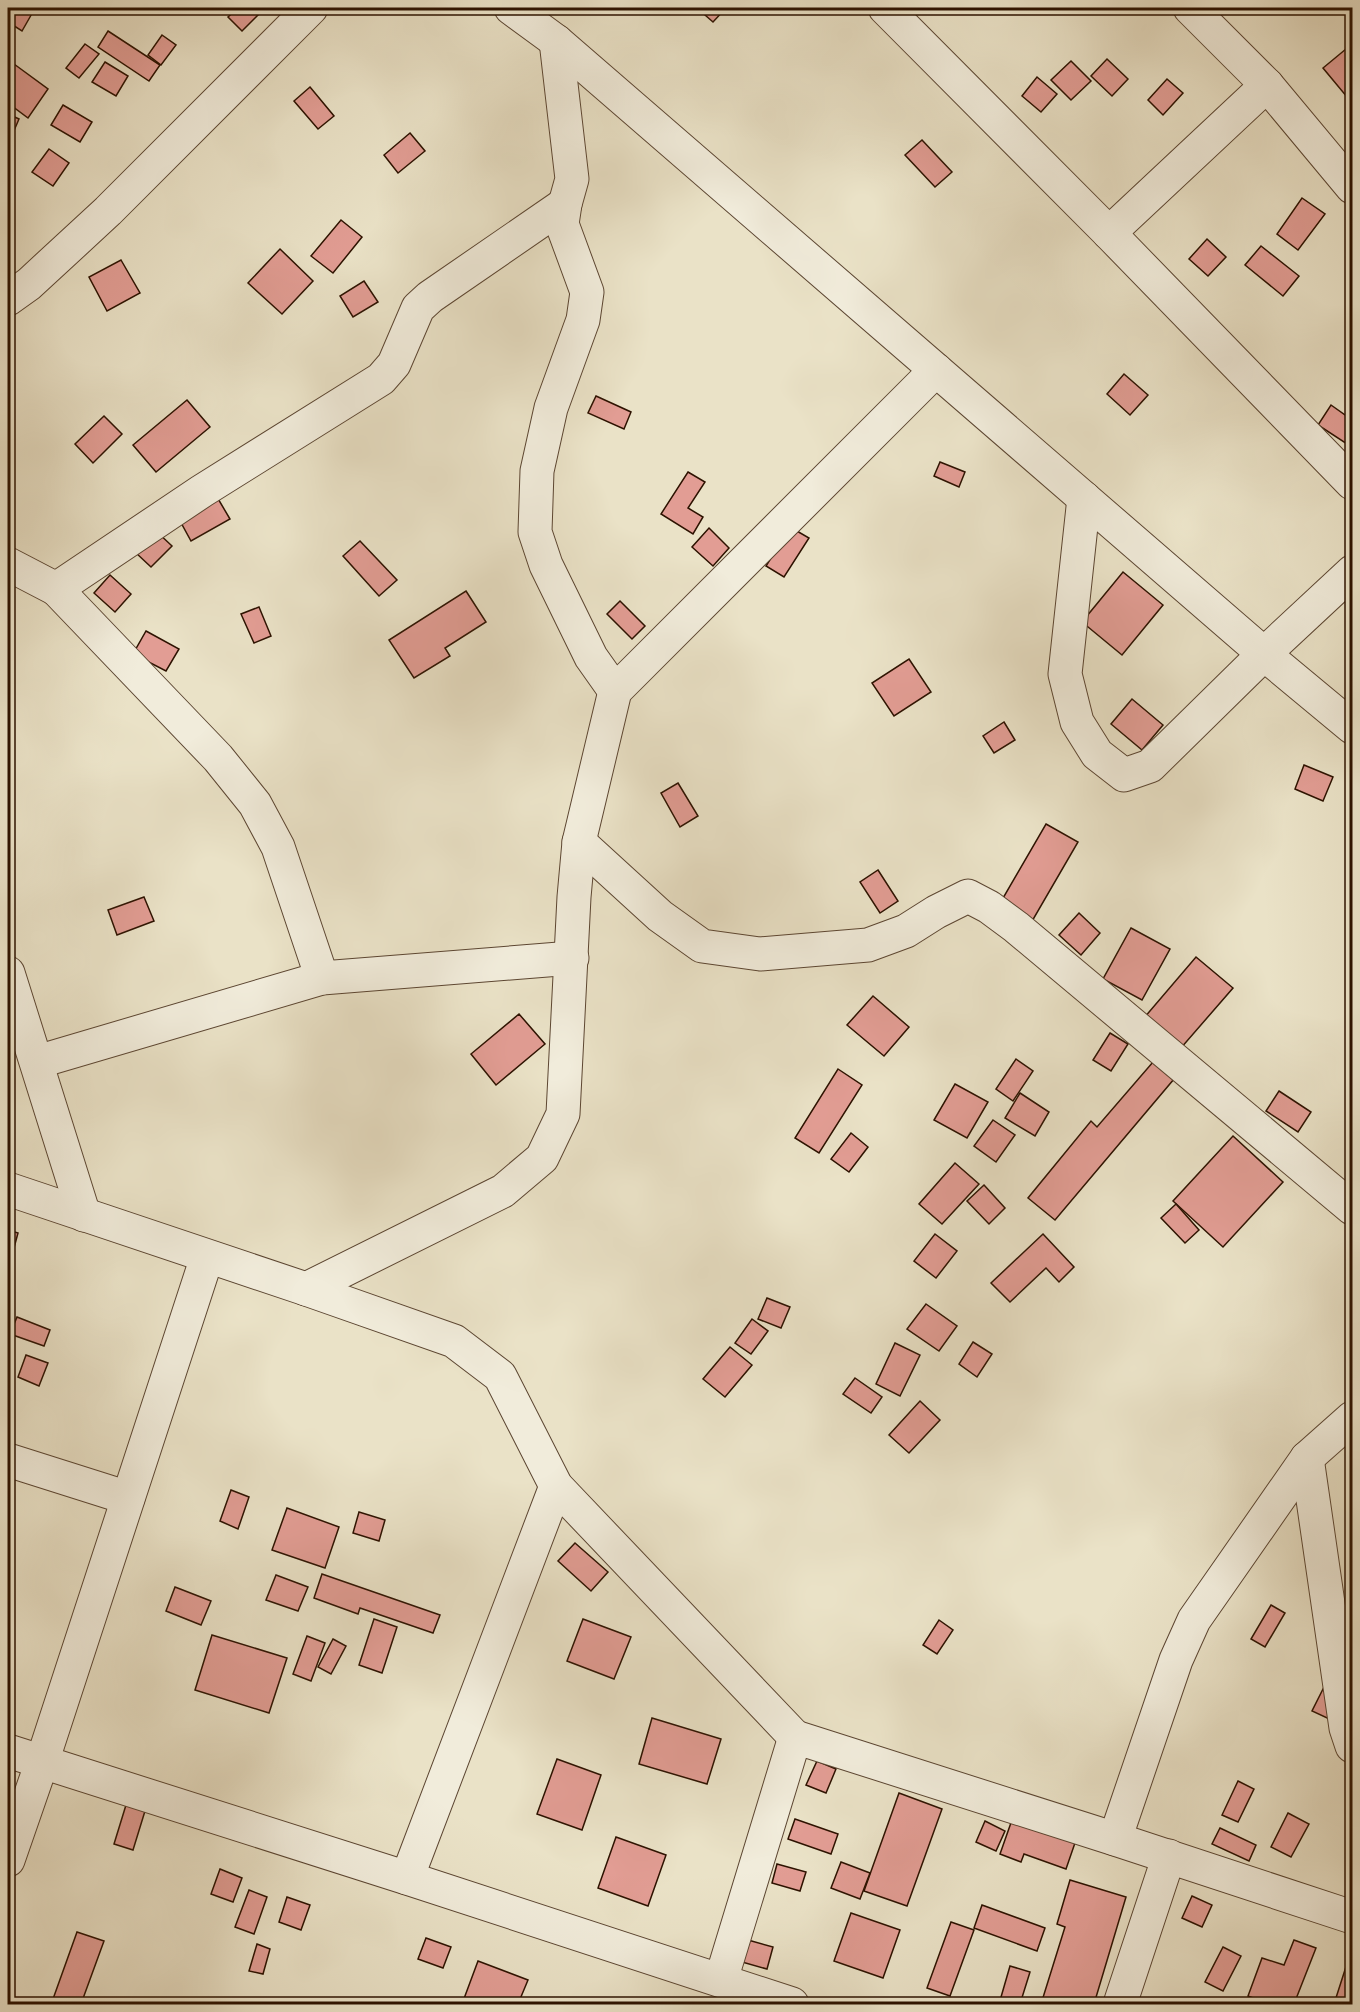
<svg xmlns="http://www.w3.org/2000/svg" width="1360" height="2012" font-family="'IM FELL French Canon',serif">
	<style>
		.building { fill: #e29d94; stroke: #2d1200; stroke-width: 1.5 }
		.lines { fill: none; stroke-linecap: round; stroke-linejoin: round }
		.street-casing { stroke: #5c4632; stroke-width: 35 }
		.street { stroke: #f1ecdb; stroke-width: 33 }
	</style>
	<rect width="100%" height="100%" fill="#eae2c7"/>
	<filter id="stains"><feTurbulence type="fractalNoise" baseFrequency=".00333" numOctaves="4"/><feColorMatrix values="0 0 0 0 .2 0 0 0 0 .09 0 0 0 0 .02 0 0 0 .5 -.17"/></filter>
	<radialGradient id="worn" r=".72"><stop offset=".6" stop-color="#630" stop-opacity="0"/><stop offset="1" stop-color="#630" stop-opacity=".3"/></radialGradient>
	<g class="building">
		<path d="M8,8h21l5,2 -12,21 -14,-9z"/>
		<path d="M238,8h20l4,3 -20,20 -14,-14z"/>
		<path d="M697,8h29l-13,14z"/>
		<path d="M108,31l52,34 -11,16 -51,-34z"/>
		<path d="M162,35l14,10 -15,20 -13,-10z"/>
		<path d="M85,44l14,10 -20,24 -13,-10z"/>
		<path d="M1352,44v48l-5,5 -24,-29z"/>
		<path d="M1107,59l21,20 -16,17 -21,-20z"/>
		<path d="M1071,61l20,20 -20,19 -20,-20z"/>
		<path d="M105,62l23,14 -12,20 -24,-14z"/>
		<path d="M14,64l34,25 -20,29 -20,-15v-29z"/>
		<path d="M1037,77l20,17 -16,18 -19,-16z"/>
		<path d="M1167,79l16,14 -20,22 -15,-15z"/>
		<path d="M310,87l24,29 -16,13 -24,-28z"/>
		<path d="M63,105l29,17 -12,20 -29,-17z"/>
		<path d="M8,114l11,5 -9,21 -2,-2z"/>
		<path d="M410,133l15,18 -27,22 -14,-18z"/>
		<path d="M922,140l30,32 -17,15 -30,-32z"/>
		<path d="M49,149l20,14 -16,23 -21,-14z"/>
		<path d="M1302,198l23,16 -27,36 -21,-16z"/>
		<path d="M341,220l21,17 -29,36 -22,-17z"/>
		<path d="M1207,239l19,18 -18,19 -19,-17z"/>
		<path d="M1261,246l38,30 -16,20 -38,-31z"/>
		<path d="M280,249l33,32 -31,33 -34,-31z"/>
		<path d="M121,260l19,33 -33,18 -18,-34z"/>
		<path d="M364,281l14,21 -25,15 -13,-21z"/>
		<path d="M1124,374l24,21 -18,20 -23,-21z"/>
		<path d="M596,396l35,16 -7,17 -36,-16z"/>
		<path d="M187,400l23,27 -54,45 -23,-27z"/>
		<path d="M1331,405l21,15v16l-5,8 -29,-19z"/>
		<path d="M104,416l18,18 -29,29 -18,-19z"/>
		<path d="M940,462l25,10 -6,15 -25,-11z"/>
		<path d="M688,472l17,10 -17,26 15,9 -10,17 -32,-20z"/>
		<path d="M217,497l13,22 -39,22 -12,-22z"/>
		<path d="M790,527l19,11 -25,39 -18,-11z"/>
		<path d="M709,528l20,20 -16,18 -21,-19z"/>
		<path d="M156,531l16,15 -21,21 -16,-15z"/>
		<path d="M360,541l37,39 -18,16 -36,-40z"/>
		<path d="M1123,572l40,33 -41,50 -40,-33z"/>
		<path d="M110,575l21,19 -16,18 -21,-19z"/>
		<path d="M466,591l20,31 -41,26 5,8 -36,22 -25,-38z"/>
		<path d="M620,601l25,25 -13,13 -25,-25z"/>
		<path d="M259,607l12,29 -17,7 -13,-29z"/>
		<path d="M146,631l33,18 -13,22 -33,-17z"/>
		<path d="M909,659l22,33 -37,24 -22,-33z"/>
		<path d="M1132,699l31,26 -21,25 -31,-26z"/>
		<path d="M1004,722l11,18 -21,13 -11,-17z"/>
		<path d="M1304,765l29,12 -10,24 -28,-12z"/>
		<path d="M678,783l20,33 -18,11 -19,-34z"/>
		<path d="M1046,824l32,18 -47,81 -32,-18z"/>
		<path d="M878,870l20,31 -18,12 -20,-31z"/>
		<path d="M144,897l10,24 -37,14 -9,-25z"/>
		<path d="M1079,913l21,20 -19,22 -22,-20z"/>
		<path d="M1131,928l39,21 -28,51 -39,-21z"/>
		<path d="M1196,957l37,31 -59,68 -36,-31z"/>
		<path d="M873,996l36,31 -25,29 -37,-31z"/>
		<path d="M519,1014l26,30 -49,41 -25,-31z"/>
		<path d="M1110,1033l18,11 -17,27 -18,-11z"/>
		<path d="M1016,1059l17,12 -20,30 -17,-12z"/>
		<path d="M1153,1062l21,17 -119,141 -27,-22 63,-77 6,6z"/>
		<path d="M838,1069l24,16 -43,68 -24,-15z"/>
		<path d="M955,1084l33,18 -21,36 -33,-18z"/>
		<path d="M1279,1091l32,21 -13,20 -32,-21z"/>
		<path d="M1020,1093l29,19 -14,24 -30,-18z"/>
		<path d="M993,1120l22,15 -19,27 -22,-16z"/>
		<path d="M851,1133l17,14 -19,25 -18,-13z"/>
		<path d="M1233,1136l50,46 -60,65 -50,-46z"/>
		<path d="M955,1163l24,21 -37,40 -23,-20z"/>
		<path d="M984,1185l21,23 -16,16 -22,-23z"/>
		<path d="M1176,1204l23,26 -14,13 -24,-25z"/>
		<path d="M8,1230l10,3 -10,37z"/>
		<path d="M935,1234l22,17 -21,27 -22,-17z"/>
		<path d="M1043,1234l31,33 -15,15 -13,-14 -36,34 -19,-19z"/>
		<path d="M767,1298l23,9 -9,21 -23,-9z"/>
		<path d="M926,1304l31,22 -18,25 -32,-22z"/>
		<path d="M17,1317l33,13 -6,16 -34,-12z"/>
		<path d="M752,1319l16,12 -17,23 -16,-11z"/>
		<path d="M973,1342l19,12 -15,23 -18,-13z"/>
		<path d="M895,1343l25,12 -20,41 -24,-12z"/>
		<path d="M730,1347l22,18 -27,32 -22,-18z"/>
		<path d="M26,1355l22,8 -9,23 -21,-9z"/>
		<path d="M855,1378l27,19 -11,16 -28,-19z"/>
		<path d="M920,1401l20,19 -31,33 -20,-18z"/>
		<path d="M231,1490l18,7 -11,32 -18,-8z"/>
		<path d="M287,1508l52,19 -14,41 -53,-18z"/>
		<path d="M359,1512l26,8 -6,21 -26,-8z"/>
		<path d="M575,1543l33,29 -17,19 -33,-30z"/>
		<path d="M322,1574l118,41 -7,18 -73,-25 -2,6 -44,-16z"/>
		<path d="M276,1575l32,12 -10,24 -32,-11z"/>
		<path d="M175,1587l36,14 -10,24 -35,-14z"/>
		<path d="M1271,1605l14,8 -20,34 -14,-8z"/>
		<path d="M374,1619l23,8 -15,46 -23,-8z"/>
		<path d="M583,1619l48,18 -17,42 -47,-18z"/>
		<path d="M939,1620l14,10 -16,24 -14,-9z"/>
		<path d="M212,1635l75,23 -18,55 -74,-23z"/>
		<path d="M307,1636l18,7 -14,38 -18,-7z"/>
		<path d="M333,1639l13,7 -15,28 -13,-7z"/>
		<path d="M1324,1687l14,36 -26,-12z"/>
		<path d="M652,1718l69,21 -14,45 -68,-20z"/>
		<path d="M557,1759l44,16 -19,55 -45,-16z"/>
		<path d="M817,1761l19,8 -10,24 -20,-8z"/>
		<path d="M1238,1781l16,8 -16,33 -16,-7z"/>
		<path d="M899,1793l43,16 -35,97 -43,-15z"/>
		<path d="M126,1805l19,6 -12,39 -19,-6z"/>
		<path d="M1288,1813l21,11 -18,33 -20,-10z"/>
		<path d="M1013,1817l63,23 -10,29 -42,-15 -3,8 -21,-8z"/>
		<path d="M795,1819l43,15 -7,20 -43,-15z"/>
		<path d="M985,1821l20,10 -9,20 -20,-9z"/>
		<path d="M1220,1828l36,17 -7,16 -37,-17z"/>
		<path d="M616,1837l50,18 -18,51 -50,-18z"/>
		<path d="M841,1862l29,11 -10,26 -29,-11z"/>
		<path d="M777,1864l29,8 -6,19 -28,-8z"/>
		<path d="M220,1869l22,9 -9,24 -22,-8z"/>
		<path d="M1070,1880l56,17 -32,107h-53l24,-77 -8,-3z"/>
		<path d="M249,1890l18,7 -13,37 -19,-7z"/>
		<path d="M1192,1896l20,9 -10,22 -20,-9z"/>
		<path d="M287,1897l23,8 -9,25 -22,-8z"/>
		<path d="M982,1905l63,23 -8,23 -63,-23z"/>
		<path d="M851,1913l49,17 -17,48 -49,-17z"/>
		<path d="M951,1922l23,8 -24,66 -23,-8z"/>
		<path d="M77,1932l27,9 -23,63h-11l-17,-5z"/>
		<path d="M426,1938l25,9 -8,21 -25,-9z"/>
		<path d="M748,1940l25,7 -6,22 -25,-7z"/>
		<path d="M1294,1940l22,8 -22,56h-25l-21,-8 14,-38 22,7z"/>
		<path d="M257,1944l13,5 -7,25 -14,-3z"/>
		<path d="M1223,1947l18,9 -18,35 -18,-9z"/>
		<path d="M1352,1948v56h-18z"/>
		<path d="M478,1961l50,19 -10,24h-56z"/>
		<path d="M1010,1966l20,6 -10,32h-21z"/>
	</g>
	<g class="lines">
		<g class="street-casing">
			<g id="street">
				<path d="M511,8l45,33 708,613 88,73"/>
				<path d="M885,8l224,225 243,250"/>
				<path d="M1190,8l77,77 85,102"/>
				<path d="M556,41l16,138 -7,25 -3,20 25,68 -4,28 -32,88 -14,63 -2,61 11,33 45,92 24,34"/>
				<path d="M1109,233l158,-148"/>
				<path d="M8,299l21,-15 79,-73 203,-203"/>
				<path d="M1084,498l-19,176 12,48 20,32 27,21 26,-9 114,-112 88,-82"/>
				<path d="M8,564l48,25 146,-98 179,-112 13,-15 24,-56 12,-11 135,-93"/>
				<path d="M56,589l162,169 37,46 23,43 44,131"/>
				<path d="M579,842l81,74 42,30 58,8 108,-9 38,-14 30,-19 32,-16 21,11 27,20 336,281"/>
				<path d="M8,973l76,242"/>
				<path d="M37,1062l285,-84 250,-20"/>
				<path d="M8,1189l298,100 148,52 46,35 56,110 239,251"/>
				<path d="M306,1289l197,-98 39,-33 21,-44 11,-217 5,-55 36,-151 321,-321"/>
				<path d="M1307,1458l39,270 6,18"/>
				<path d="M8,1460l120,38"/>
				<path d="M8,1751l399,127 385,126"/>
				<path d="M1115,1839l61,-179 18,-40 113,-162 45,-40"/>
				<path d="M8,1860l34,-98 165,-505"/>
				<path d="M407,1878l149,-392"/>
				<path d="M721,1980l74,-243 320,102 237,78"/>
				<path d="M1120,2004l49,-148"/>
			</g>
		</g>
		<use href="#street" class="street"/>
	</g>
	<rect width="1360" height="2012" fill="none" stroke="#eae2c7" stroke-width="30"/>
	<rect x="9" y="9" width="1342" height="1994" fill="none" stroke="#2d1200" stroke-width="3"/>
	<rect x="15" y="15" width="1330" height="1982" fill="none" stroke="#2d1200" stroke-width="1.5"/>
	<rect width="100%" height="100%" filter="url(#stains)"/>
	<rect width="100%" height="100%" fill="url(#worn)"/>
</svg>
